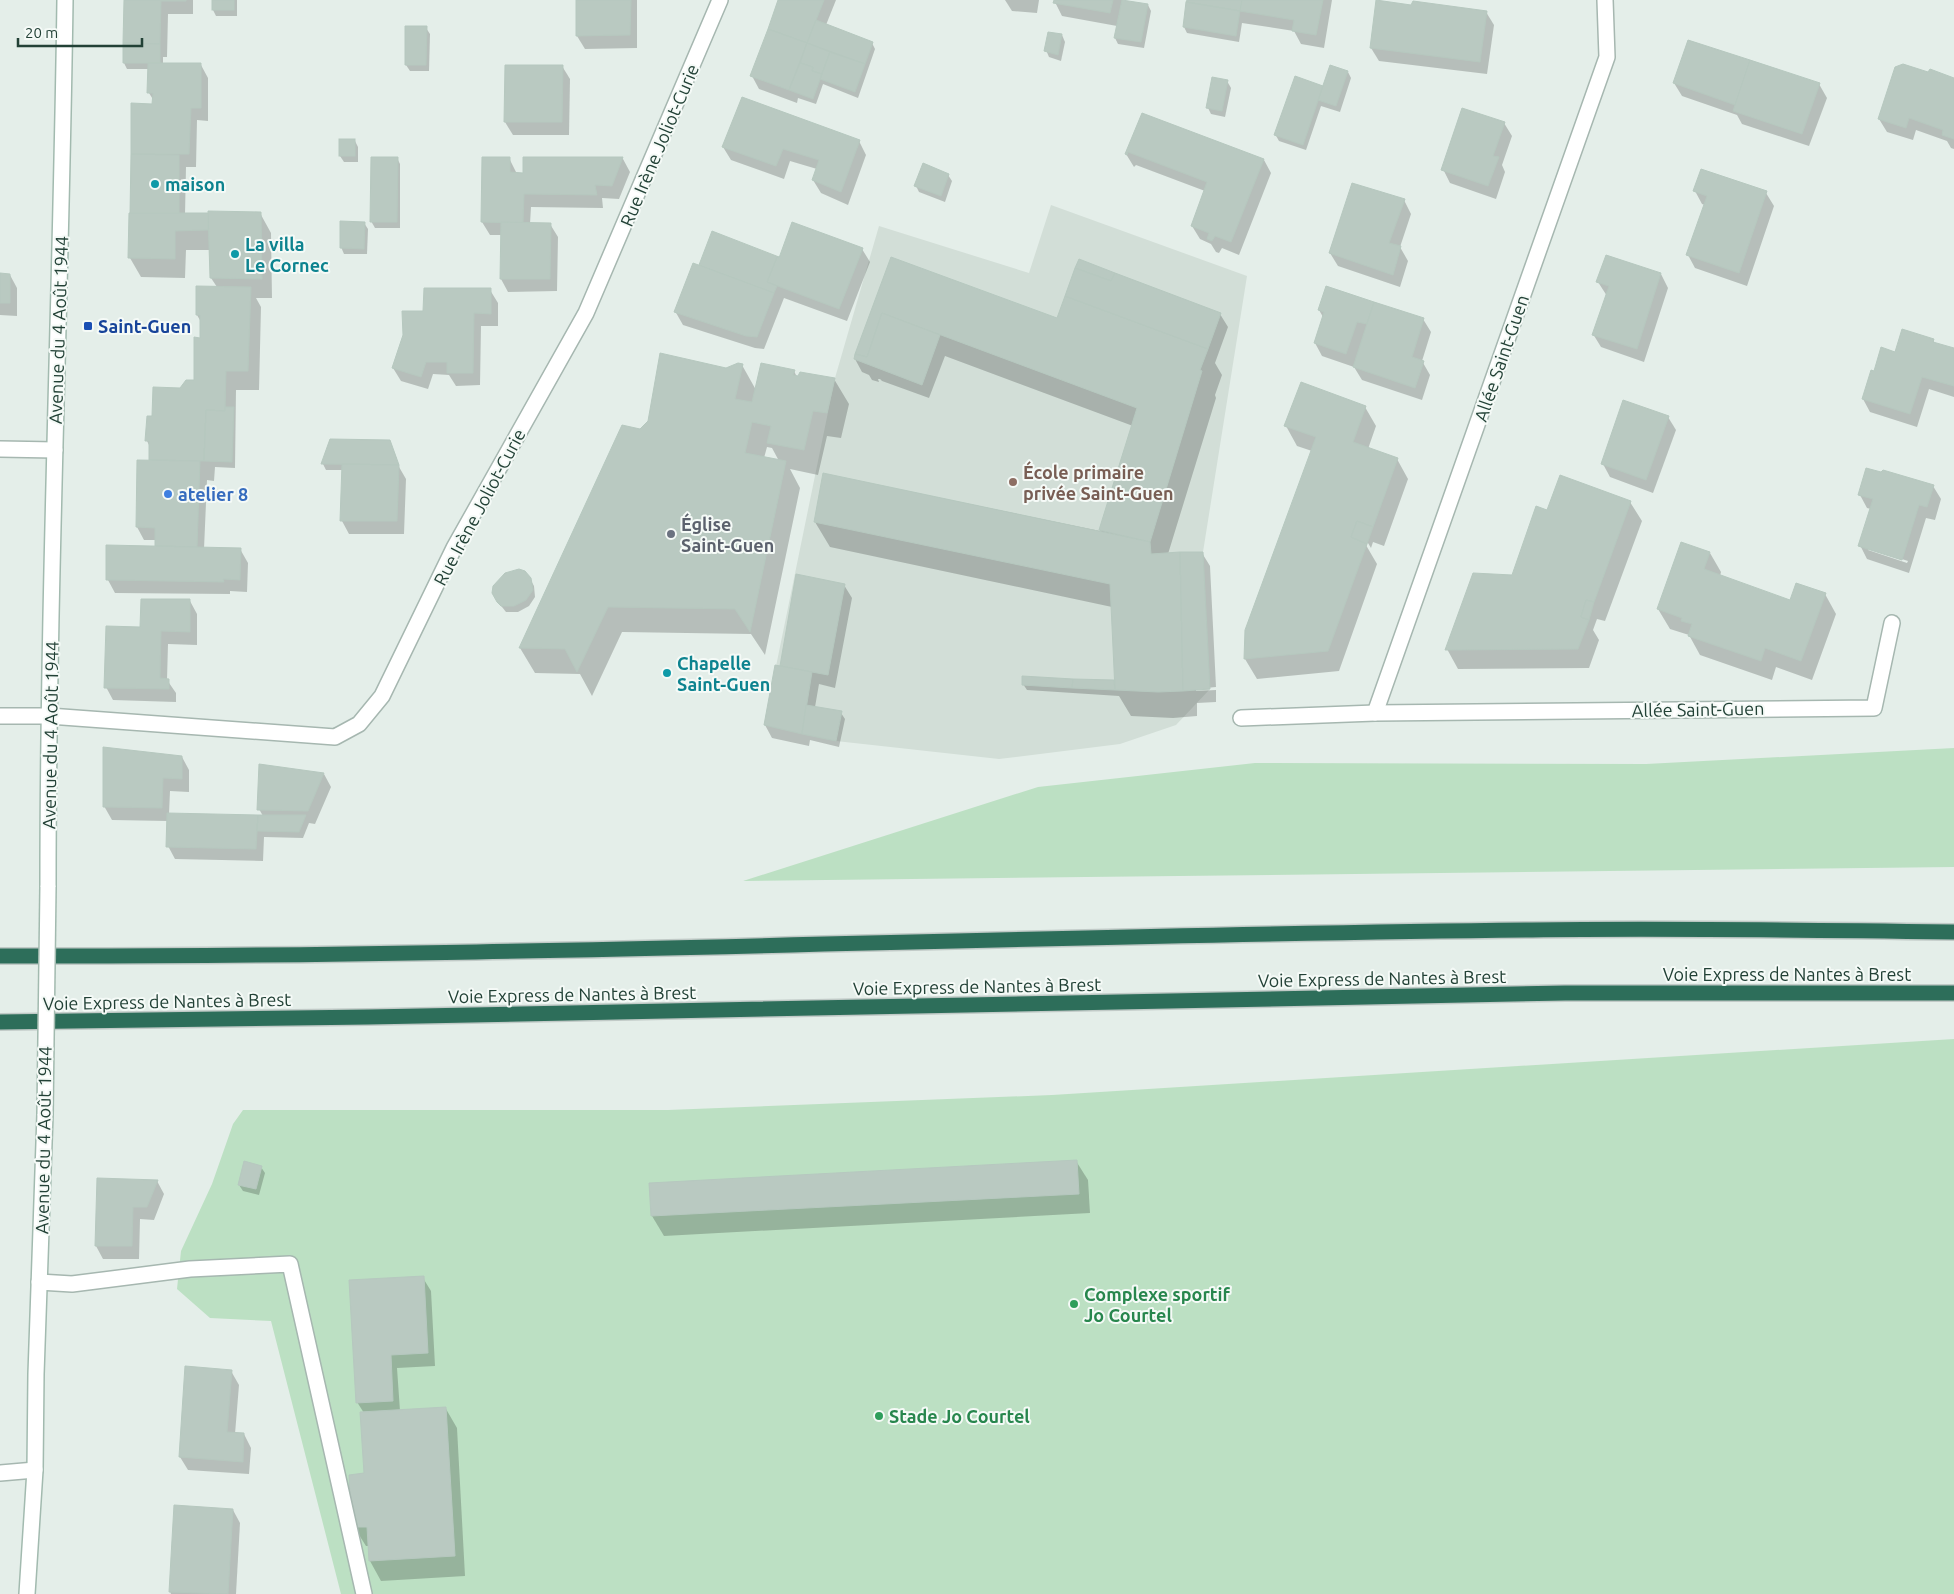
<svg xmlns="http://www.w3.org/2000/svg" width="1954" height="1594" font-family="Ubuntu,sans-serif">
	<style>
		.built { fill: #d2ded7 }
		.green { fill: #bce0c3 }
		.shadow { fill: #0003; fill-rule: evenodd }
		.building { fill: #b9c9c1; stroke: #b6c8bf }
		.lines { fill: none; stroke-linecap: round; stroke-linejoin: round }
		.lane-casing { stroke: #a6b7b0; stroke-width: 18 }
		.street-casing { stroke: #a6b7b0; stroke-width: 18 }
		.secondary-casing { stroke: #a2baaf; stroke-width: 18 }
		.highway-casing { stroke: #c1cac7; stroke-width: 18 }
		.lane { stroke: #fff; stroke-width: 15 }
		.street { stroke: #fff; stroke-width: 15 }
		.secondary { stroke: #fff; stroke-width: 15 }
		.highway { stroke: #2d6e5a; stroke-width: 15 }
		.secondary-bridge-casing { stroke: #a2baaf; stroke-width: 18; stroke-linecap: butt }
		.secondary-bridge { stroke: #fff; stroke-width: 15 }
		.culture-dot { fill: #0f9aa8; stroke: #f5faf7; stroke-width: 2 }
		.transit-dot { fill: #1a4fb4; stroke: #f5faf7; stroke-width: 2 }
		.education-dot { fill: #8d6e63; stroke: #f5faf7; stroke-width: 2 }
		.shop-dot { fill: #3f7fe0; stroke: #f5faf7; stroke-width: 2 }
		.worship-dot { fill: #6b7280; stroke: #f5faf7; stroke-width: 2 }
		.leisure-dot { fill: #2e9e5b; stroke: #f5faf7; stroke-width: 2 }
		.labels { text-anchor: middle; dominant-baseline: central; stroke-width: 4; stroke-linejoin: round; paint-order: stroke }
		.street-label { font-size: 18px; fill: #224136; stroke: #f5faf7 }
		.culture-label { font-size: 18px; font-weight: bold; fill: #0d838f; stroke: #f5faf7; text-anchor: start }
		.transit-label { font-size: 18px; font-weight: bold; fill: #164399; stroke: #f5faf7; text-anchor: start }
		.education-label { font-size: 18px; font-weight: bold; fill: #785e54; stroke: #f5faf7; text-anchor: start }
		.shop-label { font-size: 18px; font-weight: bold; fill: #366cbe; stroke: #f5faf7; text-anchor: start }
		.worship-label { font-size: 18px; font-weight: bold; fill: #5b616d; stroke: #f5faf7; text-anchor: start }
		.leisure-label { font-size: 18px; font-weight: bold; fill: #27864d; stroke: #f5faf7; text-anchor: start }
	</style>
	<rect width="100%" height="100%" fill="#e4eee9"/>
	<path class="built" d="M1051,205l196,71 -44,276 7,137 -34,36 -56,19 -121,15 -163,-18 -72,-16 71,-347 44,-152 150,47z"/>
	<g class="green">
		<path d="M1954,748v119l-1211,14 295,-94 217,-24 391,1z"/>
		<path d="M1954,1039v555h-1613l-70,-273 -61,-3 -33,-29 4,-38 31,-67 21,-60 10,-14h425l384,-15z"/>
	</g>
	<g class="shadow">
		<path d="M125,0h68v14h-25l-1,43h-4v8h38l7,13v43l-11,-1 -1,47h-10l-1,48 75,-2 11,20 1,65h-16l5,9 -2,83h-23l-1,78 -20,-1 -1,14 -7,-1 -3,69h36l8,14 -1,29 -17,-1v3l-115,-1 -7,-13 -1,-33 49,1v-8h-12l-7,-13 15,-65 -2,-15 -3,-6 7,-24 27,-28 14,-8 6,-42v-17l-4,-7 20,-28 -6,-9 -1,-28h-24l-1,28 -44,-1 -11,-19 2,-153h21l1,-4 -5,-8 1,-24h-23l-3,-6z"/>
		<path d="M213,0h24v16h-21l-3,-6z"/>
		<path d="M578,0h59v48l-52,1 -8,-13z"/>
		<path d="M779,0h57l-10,25 46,18 3,6 -17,49 -35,-14 -7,20 -18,-6 -1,5 -38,-14 -7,-13z"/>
		<path d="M1005,0h34l-2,13 -25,-2z"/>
		<path d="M1055,0h67v1l26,4 3,6 -7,37 -26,-4 -3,-6 2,-12 -55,-10 -7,-14z"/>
		<path d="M1188,0h144l-8,48 -23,-4 -7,-13 -52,-8 -3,19 -52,-9 -3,-6z"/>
		<path d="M1412,6l74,6 8,13 -7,49 -108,-13 -8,-13z"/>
		<path d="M426,28l4,6 -1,37h-19l-4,-6z"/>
		<path d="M1062,35l3,7 -4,19 -12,-4 -3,-7z"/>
		<path d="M1689,42l130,42 8,14 -18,48 -67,-22 -5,-9 -55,-19 -8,-13z"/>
		<path d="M507,66h55l8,13 -1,56h-56l-8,-13z"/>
		<path d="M1348,72l3,6 -11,34 -19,-6 -15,44 -27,-9 -4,-7 48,-46z"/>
		<path d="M1954,79v70l-3,-1 -4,-7 -31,-11 -3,10 -26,-8 -8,-13z"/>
		<path d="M1227,81l4,7 -6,29 -14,-3 -3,-6z"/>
		<path d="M1143,114l121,46 7,13 -32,82 -17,-7 -3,5 -3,-1 -5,-8 -11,-5 -8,-13 13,-35 -69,-26 -2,2 -8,-13z"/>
		<path d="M1504,123l8,13 -10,29 3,7 -9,27 -46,-16 -7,-14z"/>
		<path d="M355,141l3,6v15h-14l-4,-6z"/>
		<path d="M859,141l7,14 -18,50 -27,-12 -8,-13 4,-11 -27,-8 -6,18 -53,-19 -8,-13z"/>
		<path d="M397,158l3,6v64h-25l-4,-7z"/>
		<path d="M483,158h26l8,16h7l1,-15h98l7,13 -11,27 -17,-1 1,10 -72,-1 -1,17h20l8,13 -1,54 -49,1 -7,-13 1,-44h-12l-8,-13z"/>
		<path d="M1702,171l64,22 8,13 -27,80 -52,-18 -7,-13 17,-50 -3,-1 -7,-13z"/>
		<path d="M948,175l4,6 -7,21 -26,-10 -3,-6z"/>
		<path d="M1404,200l7,14 -11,33 8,14 -8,26 -62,-21 -8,-13z"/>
		<path d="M364,223l4,6 -1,25h-23l-3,-7z"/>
		<path d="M713,233l67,25 82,-9 8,13 -23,59 -63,-23 -20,51 -9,-1 -72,-23 -8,-14 25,-44z"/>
		<path d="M892,259l165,60 163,-5 8,13 -13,36 7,12 -7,20 1,3 -48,156 34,-1 8,13 6,121 -20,2v2l20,-1v12l-19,1v13l-24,2 -42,-2 -12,-20 -92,-6 -4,-6 90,-3 3,5 -4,-79 -282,-60 -15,-25 9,-48 276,57 33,-105 -188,-70 -16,42 -47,-17 -2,-2h-2l1,3 -7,-2 -3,-5 -7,-3 -7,-13z"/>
		<path d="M1661,274l7,14 -24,74 -43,-15 -8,-13 14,-38 -9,-14z"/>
		<path d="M0,275h10l7,13v28l-17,-1z"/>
		<path d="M490,290l8,13v23h-17l-1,59 -24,1 -7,-11 -16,-1 -5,15 -27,-8 -8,-13z"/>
		<path d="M1319,310l104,9 8,13 -9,29 8,14 -8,25 -60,-20 -8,-13 -32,-11 -7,-13 8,-26z"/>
		<path d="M1933,340l2,4 19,6v47l-25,-8 -12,38 -47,-15 -7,-13 12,-27 21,-19z"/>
		<path d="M742,365l14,25 38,-19 3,6 37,2 15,25 -8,34 -14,-2 -9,39 -28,-6 10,19 -35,167 -14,-21 -129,-2 -30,64 -12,-22 -45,-1 -15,-25 103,-221 18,3 85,-60zM767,447l5,1 7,13 -15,-3z"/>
		<path d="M1365,407l11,19 -8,23 29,10 11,20 -24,67 -11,-4 -2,6 -6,-10 -2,2 14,24 -38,107 -82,8 -12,-20 1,-28 66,-180 -15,-5 -11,-20z"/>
		<path d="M1668,417l8,13 -23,63 -43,-16 -7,-13z"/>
		<path d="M389,441l8,18 -2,1 11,19 -2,55h-55l-7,-13 1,-51h-17l-3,-6z"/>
		<path d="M1933,486l8,13 -6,21 -9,-2 -17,55 -42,-14 -7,-14 11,-36 -4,-1 -7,-13zM1868,548l40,13 -1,2 -39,-13z"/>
		<path d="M1630,502l12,19 -37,100 -8,-2 -4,11 6,10 -10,28 -131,1 -11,-20 66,-73 35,-64z"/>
		<path d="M1710,553l11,19 -1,4 71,26 34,-8 11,20 -24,66 -36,-13 -4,13 -72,-25 -11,-20 -19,-6 -12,-20z"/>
		<path d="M530,579l4,7 1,11 -6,9 -11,6h-12l-8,-10z"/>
		<path d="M844,585l8,13 -17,90 -16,-4 -4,23 26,6 4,6 -6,28 -29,-7 -1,6 -37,-8 -7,-13 16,-58z"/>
		<path d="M190,601l7,13v31l-29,-1 -1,36 9,13v9l-63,-2 -7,-13 35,-58z"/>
		<path d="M182,757l7,13v22l-19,-1 -1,23 94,2 -4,-7 65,-35 7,13 -16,37 -6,-1 -6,15 -39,-1 -1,24 -88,-2 -7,-13v-25l-56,-1 -8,-14z"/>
		<path d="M1076,1161l12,19 2,33 -426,23 -12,-20 -2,-32z"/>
		<path d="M261,1167l4,6 -6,22 -16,-4 -4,-6z"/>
		<path d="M157,1181l7,13 -10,26 -14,-1 -1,40h-36l-7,-13z"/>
		<path d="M423,1278l8,13 4,75 -38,2 3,43 46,-2 11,19 8,148 -84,5 -11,-20 -1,-15h-3l-12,-19 -1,-24 -2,-3 14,-26 -1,-61 -7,-11z"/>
		<path d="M231,1371l8,14 -4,49h9l7,14 -2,26 -61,-4 -8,-13z"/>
		<path d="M233,1510l7,13 -4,71h-65l-1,-3z"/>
	</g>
	<g class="building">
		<path d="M124,0h62v1h-25l-1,43 -37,-1z"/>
		<rect x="212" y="0" width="22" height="10"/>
		<path d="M576,0h55l-1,35 -54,1z"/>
		<path d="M778,0h46l-17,43 -39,-14z"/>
		<path d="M1054,0h59l-3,13 -57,-10z"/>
		<path d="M1122,0l26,4 -7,38 -27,-4z"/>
		<path d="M1187,0h55l-2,11 -54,-9z"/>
		<path d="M1242,0h81l-7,35 -24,-4 2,-11 -54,-9z"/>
		<path d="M1376,0l35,5 2,-4 74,10 -7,51 -110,-14z"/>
		<path d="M1186,2l54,9 -4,25 -53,-9z"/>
		<path d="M816,20l57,22 -8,22 -58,-21z"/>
		<path d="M405,26h22l-1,39h-21z"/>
		<path d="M768,29l39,14 -18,47 -39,-14z"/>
		<path d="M1048,32l14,2 -4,21 -14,-4z"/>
		<path d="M1688,40l62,20 -15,45 -62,-22z"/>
		<path d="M123,43l37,1v19h-37z"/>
		<path d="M807,43l23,9 -8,22 -10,-3 1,-4 -13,-4z"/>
		<path d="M830,52l35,12 -10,28 -35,-13z"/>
		<path d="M1750,60l70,23 -18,51 -69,-23z"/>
		<path d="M148,63h53v45h-10l-2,46h-58v-51l21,1 1,-11h-6z"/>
		<path d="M800,63l13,4 -1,4 10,3 -9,25 -24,-9z"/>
		<path d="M1903,64l25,8 2,-3 24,9v61l-12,-4 1,-5 -34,-12 -3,10 -28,-9 17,-52z"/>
		<path d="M505,65h58l-1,57h-58z"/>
		<path d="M1330,65l18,6 -12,35 -18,-6z"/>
		<path d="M1295,76l28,10 -20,59 -29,-10z"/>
		<path d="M1212,77l16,3 -6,31 -16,-3z"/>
		<path d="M742,97l118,43 -19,52 -29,-12 7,-20 -36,-11 -7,17 -54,-19z"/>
		<path d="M1462,108l43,14 -12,34 6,1 -11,29 -47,-16z"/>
		<path d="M1142,113l122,46 -33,83 -16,-6 -3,5 -5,-2 2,-6 -18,-7 16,-44 -79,-30 -1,3 -2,-1z"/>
		<rect x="339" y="139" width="16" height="17"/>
		<path d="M131,154l48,1v59l-49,1z"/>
		<path d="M371,157h27l-1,65h-27z"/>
		<path d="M482,157h28v15l13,1v-16h100l-11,29 -17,-1 2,10 -73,-1 -1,29 -42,-1z"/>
		<path d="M923,163l26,11 -8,22 -27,-10z"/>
		<path d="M1701,169l66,22 -28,82 -53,-18 21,-59 -14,-5z"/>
		<path d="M1352,183l53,16 -16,44 12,3 -8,29 -64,-22z"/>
		<path d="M208,211l53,1 1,67 -52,-1z"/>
		<path d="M129,213h79v17l-33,1v28l-47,-1z"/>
		<path d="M340,221l25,1 -1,27 -24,-1z"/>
		<path d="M501,222l50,1 -1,56h-50z"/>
		<path d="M792,222l71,26 -24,61 -72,-27 10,-25 2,1z"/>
		<path d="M712,231l67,26h-2l-10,25 10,4 -3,7 -75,-28z"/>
		<path d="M1606,255l55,18 -24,76 -45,-14 17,-49 -13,-4z"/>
		<path d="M891,257l166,61 8,-22 143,53 -8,21 2,1 -52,171 -51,-12 38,-122 -255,-95 -15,44 -12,-3z"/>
		<path d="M1079,259l36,14 -4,8 -36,-13z"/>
		<path d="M693,263l81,30 -17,44 -11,-1 -72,-24z"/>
		<path d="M1075,268l36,13 4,-8 106,40 -13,36 -143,-53z"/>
		<path d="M0,273l10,1v29h-10z"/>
		<path d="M196,286l55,1 -3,84h-22l-1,40 -19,-1 -2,51 -55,-1v-19h-4l2,-25h5l1,-29 27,1 6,-8h8v-43l6,1v-23h-4z"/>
		<path d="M1326,286l48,16 -7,22 -10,-2 -11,32 -32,-11 10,-31 -6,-2z"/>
		<path d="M424,288h67v26l-17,-1 -1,60h-26v-11h-21l-5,15 -29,-9 11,-33 -1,-24h21z"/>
		<path d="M1374,302l50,16 -12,39 12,4 -9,27 -62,-21z"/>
		<path d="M882,313l58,22 -18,50 -68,-26 1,-5 12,3z"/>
		<path d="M1902,329l32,10 -1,3 21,6v38l-32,-9 -12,37 -48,-15 9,-29 3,1 7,-24 14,5z"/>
		<path d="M660,353l66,15 12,-5 5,1 -8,35 17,3 9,-39 34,7 -2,5 5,1 2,-4 35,6 -8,35 -14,-2 -9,39 -37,-7 4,-17 -19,-4 -7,31 41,8 -36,171 -15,-23 -127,-2 -31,65 -12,-23 -46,-1 103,-223 18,4 8,-8z"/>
		<path d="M1301,382l65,24 -13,36 45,16 -25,69 -16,-6 -6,16 16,7 -39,107 -84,8 1,-29 71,-193 -32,-11z"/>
		<path d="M1623,400l46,16 -23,64 -45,-16z"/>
		<path d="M225,407h9l-2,55 -28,-1 2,-51 19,1z"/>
		<path d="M330,439l60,1 9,25 -78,-1z"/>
		<path d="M137,460l63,1 -3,86 -42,-1v-18l-19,-1z"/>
		<path d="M342,464l57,1 -2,56h-57z"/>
		<path d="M1866,468l15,4 2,-2 51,15 -7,22 -8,-2 -17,55 -44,-14 15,-47 -15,-4z"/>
		<path d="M823,473l327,69 1,12 29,-2 3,139 -25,1 -43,-2 -5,-106 -296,-62z"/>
		<path d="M1560,475l71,26 -37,101 -8,-2 -5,17 8,3 -11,29 -133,1 28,-77 39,2 24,-69 11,4z"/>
		<path d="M1357,521l16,6 -6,17 -16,-7z"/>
		<path d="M1681,542l29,10 -6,17 86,31 6,-17 30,10 -25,68 -36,-13 -4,13 -73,-25 4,-12 -11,-3 1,-3 -25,-9z"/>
		<path d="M106,545l135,3 -1,32 -17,-1 1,3 -118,-2z"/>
		<path d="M1180,552h23l7,137 -27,2z"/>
		<path d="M519,569l6,2 6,7 2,12 -7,10 -12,6h-13l-4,-4 -5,-9 1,-7 12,-13z"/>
		<path d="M796,574l49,10 -17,91 -48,-9z"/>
		<path d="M141,599h49v33l-29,-1 -1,47 9,1v10l-65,-1 2,-62 34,1z"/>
		<path d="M1586,600l8,2 -5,18 -8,-3z"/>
		<path d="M775,665l37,7 -10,62 -38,-9z"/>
		<path d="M1022,676l51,3 -1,9 -50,-3z"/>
		<path d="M1073,679l41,1 1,10 -43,-2z"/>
		<path d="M806,705l36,6 -6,30 -34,-7z"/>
		<path d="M103,747l79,9v23l-19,-1 -1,30 -59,-1z"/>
		<path d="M259,764l65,9 -16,38 -51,-1z"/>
		<path d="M167,813l91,2 -2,34 -90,-2z"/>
		<path d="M258,815h48l-7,17 -42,-1z"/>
		<path d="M1077,1160l2,34 -428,22 -2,-33z"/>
		<path d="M244,1161l18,5 -6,23 -18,-4z"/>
		<path d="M97,1178l61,2 -11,27h-14l-1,39h-37z"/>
		<path d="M424,1276l4,77 -37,2 2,46 -37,2 -7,-123z"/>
		<path d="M185,1366l47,4 -5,62 17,1 -1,29 -64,-5z"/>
		<path d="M446,1407l9,149 -86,5 -2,-34h-14l-1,-27h-2l-1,-25 15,-2 -4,-61z"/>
		<path d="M174,1505l59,4 -5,85 -59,-2z"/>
	</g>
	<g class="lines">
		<g class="lane-casing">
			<g id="lane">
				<path d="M39,1282l33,2 118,-15 100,-5 74,330"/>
				<path d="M0,1473l35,-3"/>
			</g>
		</g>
		<g class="street-casing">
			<g id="street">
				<path d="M0,449l55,1"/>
				<path d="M1375,713l232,-656 -2,-57"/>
				<path d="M0,716h49l286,21 24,-13 23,-28 72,-148 132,-235 134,-313"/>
				<path d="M1241,718l134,-5 499,-5 18,-85"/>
			</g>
		</g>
		<g class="secondary-casing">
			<g id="secondary">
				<path d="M48,887c0,-296 13,-591 17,-887"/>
				<path d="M27,1594l8,-124 1,-96 9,-260"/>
			</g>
		</g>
		<g class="highway-casing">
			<g id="highway">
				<path d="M0,956c511,2 1021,-21 1532,-26 140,-2 281,0 422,2"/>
				<path d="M0,1022l369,-5 1196,-24h389"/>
			</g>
		</g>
		<use href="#lane" class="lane"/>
		<use href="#street" class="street"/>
		<use href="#secondary" class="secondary"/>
		<use href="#highway" class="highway"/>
		<g class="secondary-bridge-casing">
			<path id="secondary-bridge" d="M45,1114l3,-227"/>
		</g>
		<use href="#secondary-bridge" class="secondary-bridge"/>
	</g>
	<g class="culture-dot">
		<circle cx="155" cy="184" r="5"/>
		<circle cx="235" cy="254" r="5"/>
		<circle cx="667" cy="673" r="5"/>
	</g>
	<rect class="transit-dot" x="83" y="321" width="10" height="10" rx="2.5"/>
	<circle class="education-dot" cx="1013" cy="482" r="5"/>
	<circle class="shop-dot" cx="168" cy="494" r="5"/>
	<circle class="worship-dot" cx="671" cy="534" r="5"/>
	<g class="leisure-dot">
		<circle cx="1074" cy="1304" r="5"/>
		<circle cx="879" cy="1416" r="5"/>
	</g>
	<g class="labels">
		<g class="street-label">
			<text transform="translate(659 145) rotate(-67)">Rue Irène Joliot-Curie</text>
			<text transform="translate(58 330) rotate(-88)">Avenue du 4 Août 1944</text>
			<text transform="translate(1501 358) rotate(-71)">Allée Saint-Guen</text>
			<text transform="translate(479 507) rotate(-62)">Rue Irène Joliot-Curie</text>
			<text transform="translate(1698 709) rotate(-1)">Allée Saint-Guen</text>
			<text transform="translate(50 735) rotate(-89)">Avenue du 4 Août 1944</text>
			<text x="1787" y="974">Voie Express de Nantes à Brest</text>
			<text transform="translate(1382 978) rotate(-1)">Voie Express de Nantes à Brest</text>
			<text transform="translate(977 986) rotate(-1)">Voie Express de Nantes à Brest</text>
			<text transform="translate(572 994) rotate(-1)">Voie Express de Nantes à Brest</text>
			<text transform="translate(167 1001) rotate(-1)">Voie Express de Nantes à Brest</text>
			<text transform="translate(43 1140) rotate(-89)">Avenue du 4 Août 1944</text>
		</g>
		<g class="culture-label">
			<text x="165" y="184">maison</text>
			<text x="245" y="244">La villa<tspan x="245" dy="21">Le Cornec</tspan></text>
			<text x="677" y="663">Chapelle<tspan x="677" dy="21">Saint-Guen</tspan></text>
		</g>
		<g class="transit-label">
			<text x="98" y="326">Saint-Guen</text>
		</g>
		<g class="education-label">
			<text x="1023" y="472">École primaire<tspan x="1023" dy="21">privée Saint-Guen</tspan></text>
		</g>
		<g class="shop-label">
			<text x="178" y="494">atelier 8</text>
		</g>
		<g class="worship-label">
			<text x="681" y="524">Église<tspan x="681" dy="21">Saint-Guen</tspan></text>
		</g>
		<g class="leisure-label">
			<text x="1084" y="1294">Complexe sportif<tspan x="1084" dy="21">Jo Courtel</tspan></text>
			<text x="889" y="1416">Stade Jo Courtel</text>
		</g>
	</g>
	<path d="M18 38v8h124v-8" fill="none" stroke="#224136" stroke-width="2.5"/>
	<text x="25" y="38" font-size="15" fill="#224136" stroke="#f5faf7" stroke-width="4" paint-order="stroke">20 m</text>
</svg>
